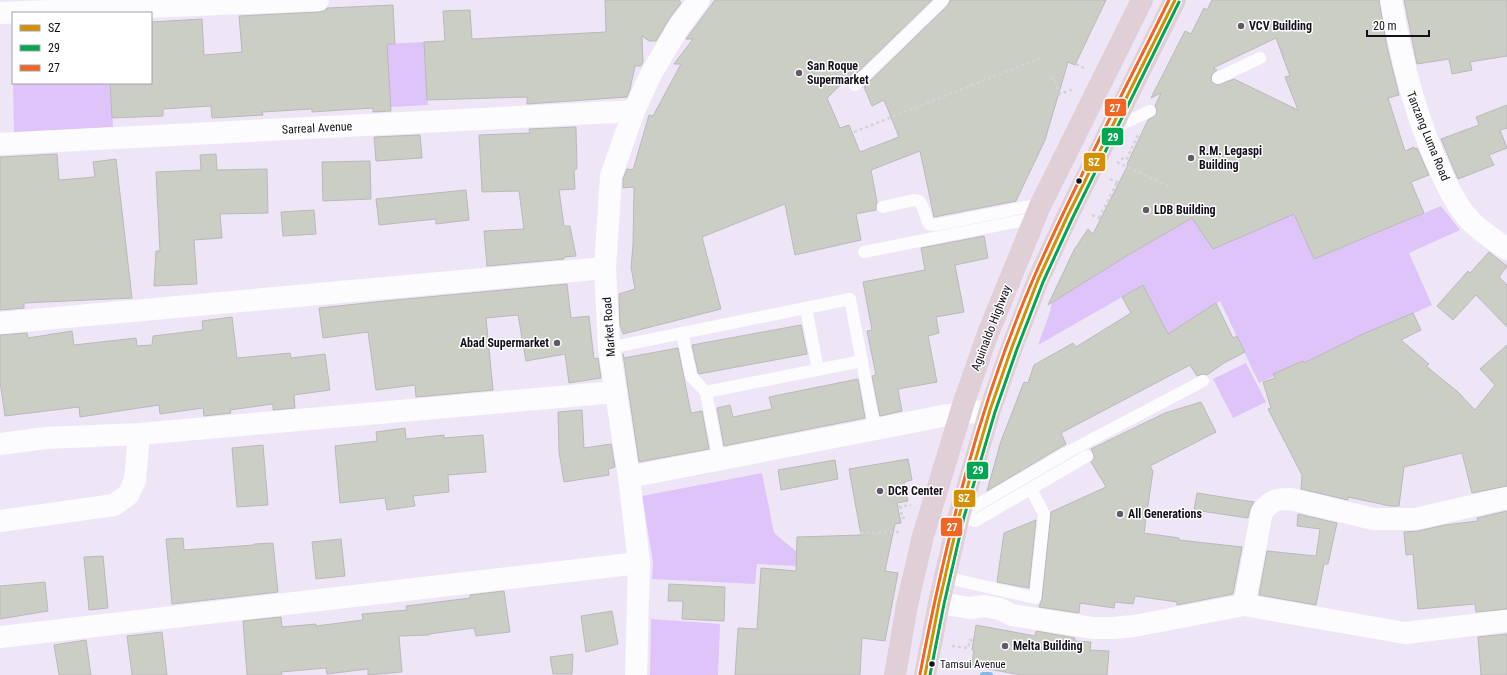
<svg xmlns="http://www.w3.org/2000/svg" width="1507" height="675" font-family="'Roboto Condensed',sans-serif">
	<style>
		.green { fill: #dec4f8 }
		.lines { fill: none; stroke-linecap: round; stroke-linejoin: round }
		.stream { stroke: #84b8eb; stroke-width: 6 }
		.building { fill: #cacec4; stroke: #bab9ba; fill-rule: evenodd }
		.path { stroke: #d4d2d7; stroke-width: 2.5; stroke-dasharray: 3 3; stroke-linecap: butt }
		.lane { stroke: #fcfbfe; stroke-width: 12 }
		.street { stroke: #fcfbfe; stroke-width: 22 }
		.secondary { stroke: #fcfbfe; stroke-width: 22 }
		.highway { stroke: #e0cfd6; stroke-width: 22 }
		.bus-1-casing { stroke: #fff; stroke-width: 6 }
		.bus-2-casing { stroke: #fff; stroke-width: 6 }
		.bus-3-casing { stroke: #fff; stroke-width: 6 }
		.bus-1 { stroke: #d58f04; stroke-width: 3 }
		.bus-2 { stroke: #00a651; stroke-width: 3 }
		.bus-3 { stroke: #f26522; stroke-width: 3 }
		.poi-dot { fill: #625a69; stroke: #fff; stroke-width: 1.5 }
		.bus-dot { fill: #160f1c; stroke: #fff; stroke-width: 1.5 }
		.labels { text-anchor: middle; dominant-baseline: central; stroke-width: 3; stroke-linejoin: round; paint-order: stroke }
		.bus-label { font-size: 11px; fill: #160f1c; stroke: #fff; text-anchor: start }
		.poi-label { font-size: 12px; font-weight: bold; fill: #160f1c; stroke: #fff; text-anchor: start }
		.street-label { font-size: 12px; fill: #160f1c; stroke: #fff }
		.line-badge { stroke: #fff; stroke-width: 1.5 }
		.badge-label { font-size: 11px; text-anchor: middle; font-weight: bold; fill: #fff }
	</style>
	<rect width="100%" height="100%" fill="#eee6f7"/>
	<g class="green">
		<path d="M424,42l4,63 -37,2 -4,-63z"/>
		<path d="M13,83h97l3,44 -99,5z"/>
		<path d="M1341,192l-38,42 11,25 127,-53 19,24 -51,23 23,52 -173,78 -39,-82 -52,33 -25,-49 -105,60 12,-33 2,-10 76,-47 64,-37z"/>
		<path d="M1246,363l20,39 -33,16 -20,-39z"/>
		<path d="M762,473l12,60 23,19 -1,14 -39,-2 -2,20 -103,-5 1,-17 -11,-66z"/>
		<path d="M651,619l69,5 -2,51h-68z"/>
	</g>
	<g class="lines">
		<path class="stream" d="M983,675h7"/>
	</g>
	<g class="building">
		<path d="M605,0h74l2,3 -12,16 -13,22h-7l-7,-5 1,26 -2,4h-6l-5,23 -3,8 -100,7v-7l-100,3 -3,-58 21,-1 -2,-30 27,-1 2,29 134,-7z"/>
		<path d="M715,0h217l-75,73 -1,-3 -29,28 13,30 9,-3 11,27 39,-15 -15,-37 -12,6 -8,-19 84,-82 2,-5h156l-31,65 -7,-3 -23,78 -29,61 -82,16 -14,-66 -49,19 6,32 -1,3v5l-20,4 5,26 -66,15 -10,-51 -83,33 19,72 -98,25 -3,-9 -1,-31 16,-5 -4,-22 2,-22 1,-58 -11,1v-9l4,-10 6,1 16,-55 4,1 28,-52h-7l19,-25h-7z"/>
		<path d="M1212,0h167l8,47 12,48 -11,3 17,53 9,-4 1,2 2,-1 12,27 -18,7 13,31 -46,19 -64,27 -20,-45 -81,35 -21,-31 -64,37 -80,50 26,-55 14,-21 5,5 35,-69 -1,-1 21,-44 8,-5 1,-4 -2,-5 6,-13 -10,5 34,-67 6,3 13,-26 3,2zM1276,38l14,38 -5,1 13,33 -64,-31 -16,6 -7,-3 1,-8 5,-4 -4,-2z"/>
		<path d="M1404,0h103v56l-37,6 2,8 -20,4 -3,-15 -32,5z"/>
		<path d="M393,5l2,39h-8l4,67 -18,1v-4l-61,4v-3l-50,3 1,3 -51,3 -1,-12 -48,3v7l-51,2 -2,-35h41v-61l51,-3 2,36 38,-3 -3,-36 80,-4 5,-1 3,-3z"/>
		<path d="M1507,105v23l-7,2 7,18 -18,7 5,10 -36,14 -17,-40 38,-14 -3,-8z"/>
		<path d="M576,127l1,42 -3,1 1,19 -16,1 5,36h6l6,30 -12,1v2l-77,7 -3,-35 40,-2 -5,-38 -37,1 -3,-57 51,-2 -1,-4z"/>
		<path d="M420,135l2,23 -46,3 -2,-24z"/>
		<path d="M57,154l2,26 36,-3 -2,-15 23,-3 16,139 -108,5v5l-24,2v-153z"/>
		<path d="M216,154l1,16 50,-1 1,44 -48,1 2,24 -28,2 3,44 -43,2 2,-35h4l-4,-79 45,-2 -1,-15z"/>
		<path d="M370,161l1,38 -48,2 -1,-39z"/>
		<path d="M466,190l3,30 -33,4v-5l-57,6 -3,-26z"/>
		<path d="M314,210l2,24 -33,2 -2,-24z"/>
		<path d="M984,236l4,22 -33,7 9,47 -28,5 3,16 -11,3 9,46 -39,7 4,22 -22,5 -8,-40 4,-1 -9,-44 5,-1 -9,-48 62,-12 -4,-22z"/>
		<path d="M1489,252l18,14 -8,11 8,8v42l-31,-32 -23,25 -16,-14 31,-35 2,2z"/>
		<path d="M567,284l4,34 18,-2 5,43 4,-1 3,20 -32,5 -4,-29 -39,7 -8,-46 -32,3 7,72 -77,7 -1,-12 -39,5 -8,-58 -45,6 -4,-30 66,-7z"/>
		<path d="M1143,285l25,49 48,-31 17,35 4,-2 8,16 -21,11 -17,12 -4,-1 -6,2 -7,-11 -129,68 5,11 -79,47 14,-50 23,-59 4,1 6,-18 39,-22 3,4 55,-34 -9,-16z"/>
		<path d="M1413,313l8,17 -20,10 28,24 -3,2 32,26 17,18 20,-25 -15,-16 27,-24v141l-35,7 -10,-40 -58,14 -5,39h-9l-42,-9v3l-47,-11 1,-14 -34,-66 3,-1 -8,-26 12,-4 -2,-4 30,-13 1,2 59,-29z"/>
		<path d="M232,317l5,41 53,-5 1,5 34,-4 5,36 -36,5 1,13 -22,2v-6l-43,6 1,3 -27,3 -1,-8 -43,6 -1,-9 -79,12 -1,-10 -74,9 -5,-34v-47l27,-2 1,5 44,-7 2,14 62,-7 1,8 15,-1 1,-9 50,-6 -1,-9z"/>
		<path d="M801,325l6,29 -108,20 -1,-2 -6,-27z"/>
		<path d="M678,348l13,65 11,-2 7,38 -70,13 -16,-108 1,4z"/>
		<path d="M858,379l7,39 -141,28 -7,-38 13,-3 3,12 39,-8 -3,-12z"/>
		<path d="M1201,402l15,30 -66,34 3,5 -9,62 35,5v2l63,7 -9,47 -56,11v-3l-42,-6 -2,8 -18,-2 -1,6 -34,-5 -1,10 -40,-6 3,-8 9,-87 55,-25 -15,-25 3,-3v-3l-3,-7 74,-36z"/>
		<path d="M582,410l2,38 27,-4 4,23 -7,2 1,6 -45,7 -5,-30 -1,-40z"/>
		<path d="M405,428l1,11 38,-4v3l39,-3 3,37 -38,3 1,17 -36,4 2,10 -28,4 -2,-12 -45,5 -5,-57 42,-5 -1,-9z"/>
		<path d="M263,445l5,60 -31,2 -5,-59z"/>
		<path d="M908,459l4,21 -8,2 4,19 -11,2 4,20 -6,1 -10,47 13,2 -13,68 -23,-3 -2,37h-125l3,-47 19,1 4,-61 35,3 1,-34 64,-2 -12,-66z"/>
		<path d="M835,460l3,19 -57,11 -3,-20z"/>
		<path d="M1197,493l57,9 -4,7 -2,9 -54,-8z"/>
		<path d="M1507,511v98l-31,3 -1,-8 -57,5 -5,-55 -7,1 -2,-23 14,-1 27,-6 33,-4 -1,-3z"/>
		<path d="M1298,514l39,9 -9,41h-4l-8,41 -57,-10 8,-44 49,5 4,-27 -23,-3z"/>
		<path d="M1036,520l-7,68 -32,-6 7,-49z"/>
		<path d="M183,538l1,12 70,-5v-1l19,-1 5,49 -106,12 -6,-65z"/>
		<path d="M341,539l4,37 -29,3 -4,-37z"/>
		<path d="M103,556l5,52 -19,2 -5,-53z"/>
		<path d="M45,582l3,29 -48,8v-33z"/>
		<path d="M669,584l56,3 -1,34 -42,-2 1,-18h-15z"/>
		<path d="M504,591l6,41 -34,4 -2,-8 -45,6v1l-30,1 3,36 -34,3v-6l-41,5 -1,-6 -45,4 1,3h-35l-4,-54 38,-4 1,10 34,-3v2l47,-6 -1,-6 45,-4 -1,-4 64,-8v-3z"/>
		<path d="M612,611l6,33 -32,8 -5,-36z"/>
		<path d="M976,625l59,11 1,-5 39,7v3l16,1 -1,8 19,1 -2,24h-85l-51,-9 3,-15 -2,-1z"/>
		<path d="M162,632l5,43h-35l-5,-39z"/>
		<path d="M1507,634v41h-26l-3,-38z"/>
		<path d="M86,640l5,35h-32l-5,-30z"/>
		<path d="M573,654l-1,20h-19l-3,-17z"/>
	</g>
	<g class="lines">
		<g class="path">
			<path d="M1076,64l10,5"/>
			<path d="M1051,79l3,-1 6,16 14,-5"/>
			<path d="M854,132l189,-75"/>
			<path d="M1121,158l5,2 12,-25"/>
			<path d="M1117,162l51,24"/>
			<path d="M1110,179l9,4"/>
			<path d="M1092,215l9,4"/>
			<path d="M1099,218l18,-36"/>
			<path d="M901,506l1,12 4,-1"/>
			<path d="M898,507l13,-2"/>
			<path d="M860,533l42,-1"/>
			<path d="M952,646l16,2 2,-8 3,1"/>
		</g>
		<g class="lane">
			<path d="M1218,78l42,-20"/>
			<path d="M855,85l88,-85"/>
			<path d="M1113,128l37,-17"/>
			<path d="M883,207l31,-7 5,1c6,7 6,16 10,23l6,1 106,-21"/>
			<path d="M864,252l171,-34"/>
			<path d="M806,308l12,62"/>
			<path d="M682,333l9,43 15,16 13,68"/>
			<path d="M609,348l241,-49 25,131"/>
			<path d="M706,392l156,-31"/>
			<path d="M960,515l108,-63 135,-71"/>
			<path d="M959,516l16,5 112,-65"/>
			<path d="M944,577l91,21 9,-84 -13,-25"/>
		</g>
		<g class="street">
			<path d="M0,13l318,-13"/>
			<path d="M0,144l634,-33"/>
			<path d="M0,323l605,-55"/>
			<path d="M0,444l46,-6 93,-4 477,-42"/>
			<path d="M0,521l114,-16 14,-10 7,-15 4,-46"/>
			<path d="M939,603l31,5 14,-2 16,3 12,6 81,13h20l21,-2 110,-21 161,28 102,-12"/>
			<path d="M1244,605l18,-93c9,-12 14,-13 29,-13l82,20h42l92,-21"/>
			<path d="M0,637l639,-74"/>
		</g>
		<g class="secondary">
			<path d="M1391,0c10,60 24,117 50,172 7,15 14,31 26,45 11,13 26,22 40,32"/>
			<path d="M629,477l314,-61 47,-6"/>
			<path d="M636,675l3,-112 -10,-86 -20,-129 -4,-80 6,-92 23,-65 17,-37 29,-49 19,-25"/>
		</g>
		<g class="highway">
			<path d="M895,675l12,-70 16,-69 41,-134 23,-66 53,-130 102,-206"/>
			<path d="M925,675l14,-72 20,-87 31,-106 22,-63 26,-67 29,-63 108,-217"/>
		</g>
		<g class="bus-1-casing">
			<path id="bus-1" d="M925,675l14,-72 20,-87 31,-106 22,-63 26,-67 29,-63 108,-217"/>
		</g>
		<g class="bus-2-casing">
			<path id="bus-2" d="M930,675l14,-71 20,-87 31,-105 22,-63 26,-67 29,-63 107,-217"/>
		</g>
		<g class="bus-3-casing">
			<path id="bus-3" d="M920,674c26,-135 59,-270 114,-397 41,-94 90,-185 135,-277"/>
		</g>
		<use href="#bus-1" class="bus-1"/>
		<use href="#bus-2" class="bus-2"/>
		<use href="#bus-3" class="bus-3"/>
	</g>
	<g class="poi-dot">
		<circle cx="1241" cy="26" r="4"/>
		<circle cx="799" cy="73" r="4"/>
		<circle cx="1191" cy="158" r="4"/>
		<circle cx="1146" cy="210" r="4"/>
		<circle cx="557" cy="343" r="4"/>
		<circle cx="880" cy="491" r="4"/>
		<circle cx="1120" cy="514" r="4"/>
		<circle cx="1005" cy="646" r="4"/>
	</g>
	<g class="bus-dot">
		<circle cx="1079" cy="181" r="3.5"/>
		<circle cx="932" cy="664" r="3.5"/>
	</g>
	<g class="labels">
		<g class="bus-label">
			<text x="940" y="664">Tamsui Avenue</text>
		</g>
		<g class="poi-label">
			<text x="1249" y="26">VCV Building</text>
			<text x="807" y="66">San Roque<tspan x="807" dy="14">Supermarket</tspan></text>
			<text x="1199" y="151">R.M. Legaspi<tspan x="1199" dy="14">Building</tspan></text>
			<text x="1154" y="210">LDB Building</text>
			<text x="549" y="343" text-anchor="end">Abad Supermarket</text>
			<text x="888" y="491">DCR Center</text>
			<text x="1128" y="514">All Generations</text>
			<text x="1013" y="646">Melta Building</text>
		</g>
		<g class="street-label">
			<text transform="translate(317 128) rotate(-3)">Sarreal Avenue</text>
			<text transform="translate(1428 136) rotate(68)">Tanzang Luma Road</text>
			<text transform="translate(609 327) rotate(-94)">Market Road</text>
			<text transform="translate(991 328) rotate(-69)">Aguinaldo Highway</text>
		</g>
	</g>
	<g class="line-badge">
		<rect x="1104" y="98" width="23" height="19" rx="4" fill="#f26522"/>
		<rect x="1101" y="127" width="23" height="19" rx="4" fill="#00a651"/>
		<rect x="1083" y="152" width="23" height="20" rx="4" fill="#d58f04"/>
		<rect x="966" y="461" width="23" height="19" rx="4" fill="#00a651"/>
		<rect x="953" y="489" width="23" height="19" rx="4" fill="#d58f04"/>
		<rect x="940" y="517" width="23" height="20" rx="4" fill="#f26522"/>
	</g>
	<g class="badge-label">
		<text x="1115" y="112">27</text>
		<text x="1113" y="141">29</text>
		<text x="1094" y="166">SZ</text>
		<text x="978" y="474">29</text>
		<text x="964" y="502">SZ</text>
		<text x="952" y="531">27</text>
	</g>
	<rect x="12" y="12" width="140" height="72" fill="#ffffff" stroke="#a29fa4"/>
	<rect x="20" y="25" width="20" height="6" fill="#d58f04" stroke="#a29fa4"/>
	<text x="48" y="32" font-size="12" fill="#160f1c">SZ</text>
	<rect x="20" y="45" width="20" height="6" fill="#00a651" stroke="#a29fa4"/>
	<text x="48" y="52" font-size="12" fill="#160f1c">29</text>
	<rect x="20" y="65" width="20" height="6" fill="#f26522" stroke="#a29fa4"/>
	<text x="48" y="72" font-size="12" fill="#160f1c">27</text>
	<path d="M1367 30v6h62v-6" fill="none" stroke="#160f1c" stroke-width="2"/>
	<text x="1373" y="30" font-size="12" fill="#160f1c" stroke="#ffffff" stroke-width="3" paint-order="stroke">20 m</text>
</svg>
